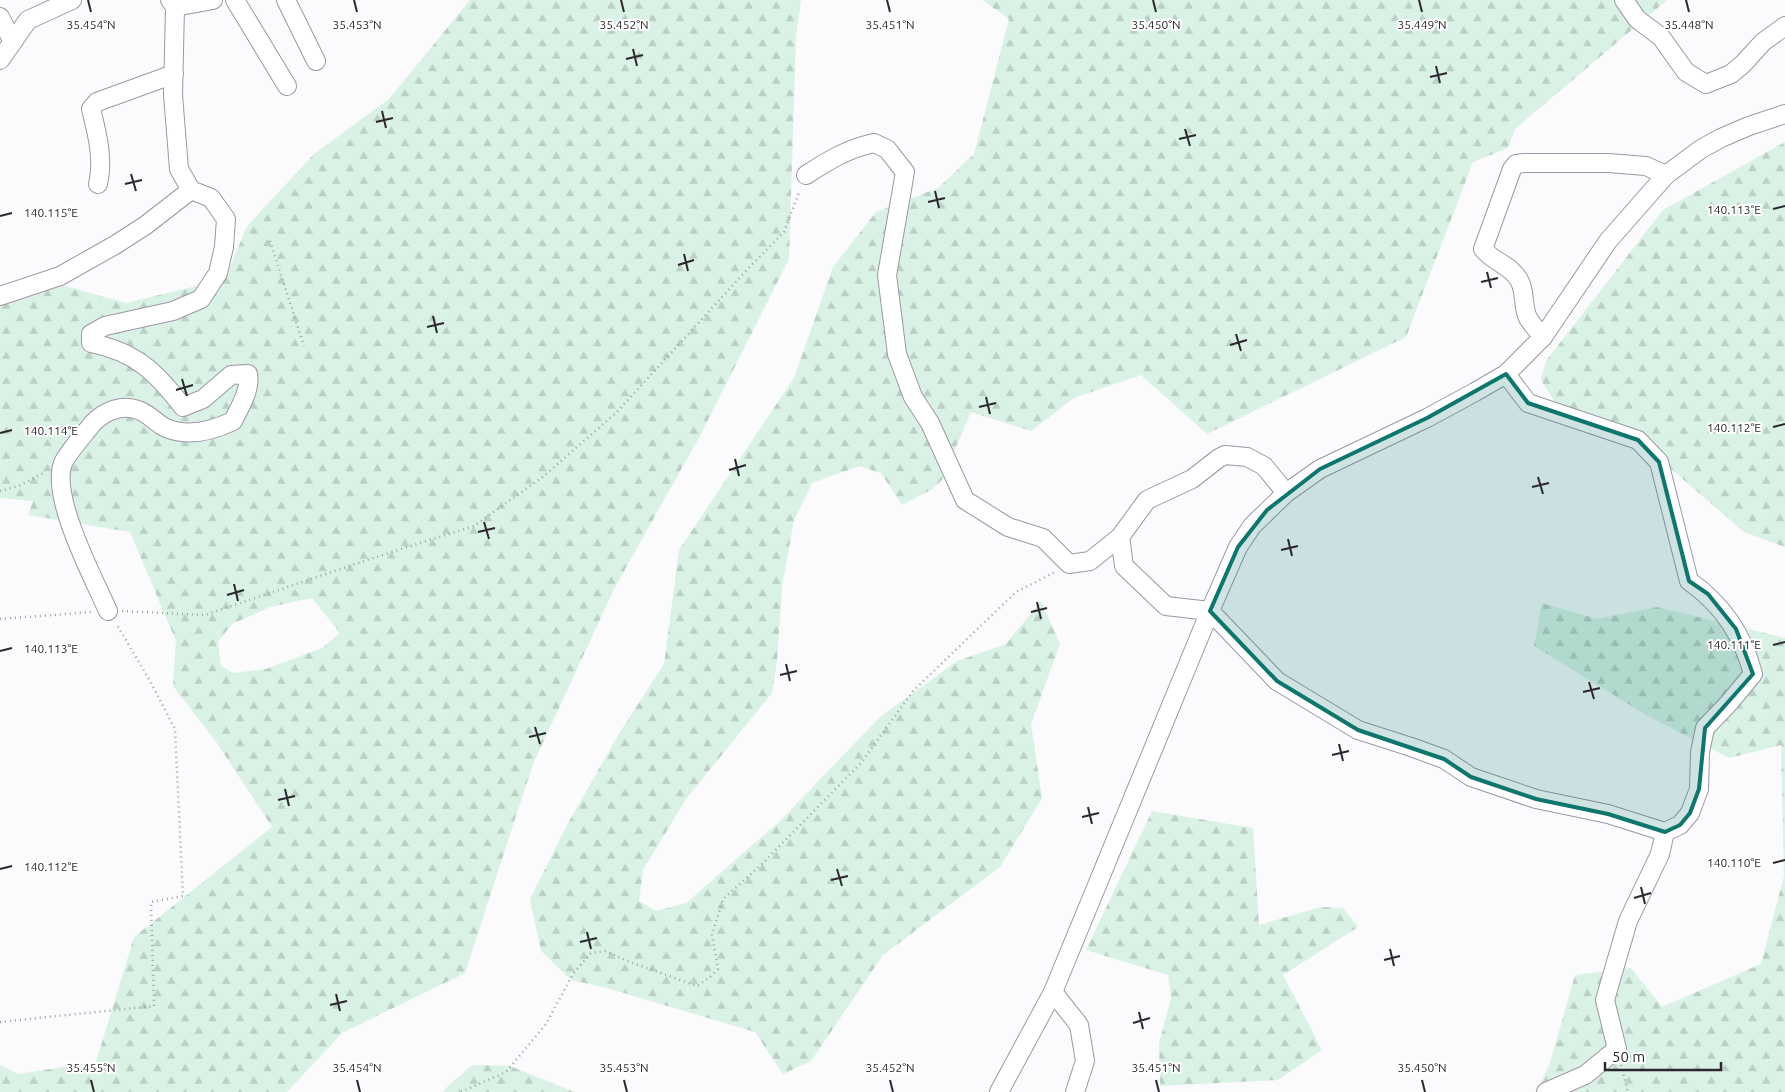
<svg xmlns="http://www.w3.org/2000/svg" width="1785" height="1092" font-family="Ubuntu,sans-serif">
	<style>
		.forest { fill: url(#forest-firs); fill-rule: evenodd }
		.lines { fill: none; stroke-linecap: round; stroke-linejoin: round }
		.minor-casing { stroke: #9d96a6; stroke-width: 20 }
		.path { stroke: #9f9ea2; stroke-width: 2.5; stroke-dasharray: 1 4; stroke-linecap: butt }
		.minor { stroke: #fff; stroke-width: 18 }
		.marked { fill: #0f766e; fill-opacity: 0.2; stroke: #0f766e; stroke-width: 4; stroke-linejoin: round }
		.ticks { fill: none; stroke: #2a272e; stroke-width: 2 }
		.ticks-label { font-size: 12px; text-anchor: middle; fill: #2a272e; stroke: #fff; stroke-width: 4; stroke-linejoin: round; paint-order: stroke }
	</style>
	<defs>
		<pattern id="forest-firs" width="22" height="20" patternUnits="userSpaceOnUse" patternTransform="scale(1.25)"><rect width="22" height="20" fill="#daf2e5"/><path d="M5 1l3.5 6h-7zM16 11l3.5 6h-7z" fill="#bbd0c5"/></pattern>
	</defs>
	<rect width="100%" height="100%" fill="#fbfafd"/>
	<g class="forest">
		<path d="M470,0h331l-5,36 -7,223 -88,175 -87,155 -81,175 -68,209 -123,60 -55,59h-287v-27l18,9 78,-12 38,-125 138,-110 -55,-84 -44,-57 3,-45 -46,-109 -102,-17 5,-14 -33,-3v-203l62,-10 64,18 99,-24 22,-53 67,-72 75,-55zM312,598l28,35 -18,15 -56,21 -33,4 -12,-7 -3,-24 14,-18 38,-17z"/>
		<path d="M982,0h685l-152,129 -7,19 -35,14 -67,175 -199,97 -66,-59 -67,23 -43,33 -60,-19 -29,68 -11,10 -29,15 -21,-32 -22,-7 -47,17 -18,37 -12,67 -5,75 -5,31 -86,106 -43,71 -4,31 17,10 30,-8 93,-81 101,-105 77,-56 49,-17 35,-43 19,43 -29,80 11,74 -42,69 -117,88 -72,106 -28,13 -28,-42 -148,-44 -36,-8 -30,-29 -11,-52 37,-74 53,-93 44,-68 15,-114 115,-172 39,-111 43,-55 62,-24 36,-34 35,-135z"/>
		<path d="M1785,142v405l-41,-15 -90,-78 -40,-12 -52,-28 -21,-34 5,-19 117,-151z"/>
		<path d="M1542,603l55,16 60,-12 128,31v454h-249l14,-29 25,-88 56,-7 31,39 99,-43 23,-88 -3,-131 -52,13 -83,-43 -112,-69z"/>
		<path d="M1152,811l101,17 6,97 62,-18 22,1 15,19 -75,48 39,75 -44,30 -118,6 -1,-42 12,-46 -3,-23 -82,-25z"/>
		<path d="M472,1065l38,1 64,26h-131l4,-5z"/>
	</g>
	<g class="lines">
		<g class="minor-casing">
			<g id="minor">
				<path d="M235,0l52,86"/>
				<path d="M286,0l30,61"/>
				<path d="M1624,0l13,19 24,18 25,35 20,12 25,-10 12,-10 20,-22 22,-16"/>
				<path d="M175,7l38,-7"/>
				<path d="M0,17l13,25"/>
				<path d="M0,60l28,-40 44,-20"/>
				<path d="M806,175c23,-15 41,-26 68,-32l13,6 18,23 -18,103 10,79 16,43 17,26 35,77 43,27 35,11 26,26 21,-3 30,-24 27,-37 45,-21 27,-21 6,-3 22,2 17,9 22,27"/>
				<path d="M98,184c6,-25 -1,-51 -7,-75l6,-7 77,-28"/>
				<path d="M0,296l60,-20 55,-31 31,-20 45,-35"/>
				<path d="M1543,337c-5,-6 -11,-12 -15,-19 -6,-12 -2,-27 -9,-38 -8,-15 -26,-18 -36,-31l29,-80 4,-5 8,-1h84l38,3 20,9"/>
				<path d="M1120,537l4,29 42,40 44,5 67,70 81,49 53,17 33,12 27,18 65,22 72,15 57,18 15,-7 10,-12 9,-24 1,-37 5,-24 23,-24 25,-30c-10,-39 -31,-70 -64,-93l-30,-119 -21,-22 -110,-37 -22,-29"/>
				<path d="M108,611c-14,-32 -60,-118 -44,-150 7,-12 17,-23 25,-33 10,-14 29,-24 46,-19 11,2 20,13 29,18 23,11 48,4 69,-6 7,-14 18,-32 15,-47l-17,1 -28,24 -20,8c-27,-35 -47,-55 -92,-64v-9l14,-8 68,-15 28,-12 17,-26 6,-26 2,-28 -15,-21 -20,-8 -12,-21 -6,-74 2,-88 -5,-7"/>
				<path d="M1053,992l26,33 6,36 -10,31"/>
				<path d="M999,1092l54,-100 157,-381 28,-64 14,-21 34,-33 34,-24 107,-51 48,-26 31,-18 37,-37 65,-96 58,-66 35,-26 20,-11 28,-12 36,-12"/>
				<path d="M1546,1092l39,-17 32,-26 -12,-49 23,-79 32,-67 5,-22"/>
			</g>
		</g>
		<g class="path">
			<path d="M270,241l34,105"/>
			<path d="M0,491l21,-6 24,-13"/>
			<path d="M122,611l83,4 165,-56 104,-33 70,-50 73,-64 127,-139 40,-41 16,-42"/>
			<path d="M0,619l92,-7"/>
			<path d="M0,1022l154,-16 -3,-104 32,-6 -8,-167 -25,-48 -33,-56"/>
			<path d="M1621,1065l7,27"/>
			<path d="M461,1092l45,-20 40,-48 27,-50 18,-21 14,-2 25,11 67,24 12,-8 9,-9 -6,-34 11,-36 37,-33 101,-103 52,-72 103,-99 39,-20"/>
		</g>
		<use href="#minor" class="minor"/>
	</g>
	<path class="marked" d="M1506,374l22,29 110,37 21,22 30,119 19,13 28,35 17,45 -48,54 -6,61 -9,24 -10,12 -15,7 -57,-18 -72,-15 -65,-22 -27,-18 -86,-29 -81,-49 -67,-70 28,-64 29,-37 53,-41 107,-51z"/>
	<path class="ticks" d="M88,0l3,12M354,0l3,12M621,0l3,12M887,0l3,12M1153,0l3,12M1419,0l3,12M1686,0l3,12M633,49l4,17M626,59l17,-4M1436,66l4,17M1430,77l17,-4M382,111l4,17M376,122l17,-4M1185,129l5,17M1179,139l17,-4M131,174l5,17M125,184l17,-4M935,191l4,17M928,202l17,-4M1773,209l12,-3M0,216l12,-3M684,254l4,17M678,265l16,-5M1487,272l4,16M1481,282l17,-4M433,316l4,17M427,327l17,-4M1236,334l5,17M1230,345l17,-5M182,379l5,17M176,390l17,-5M986,397l4,17M979,407l17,-4M1773,427l12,-3M0,433l12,-3M735,459l4,17M729,470l17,-5M1538,477l5,17M1532,487l17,-4M484,522l5,17M478,532l17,-4M1288,539l4,17M1281,550l17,-4M234,584l4,17M227,595l17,-5M1037,602l4,17M1031,612l16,-4M1773,645l12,-3M0,651l12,-3M786,664l4,17M780,675l17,-4M1589,682l5,17M1583,692l17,-4M535,727l5,17M529,737l17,-4M1339,744l4,17M1332,755l17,-4M285,789l4,17M278,800l17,-4M1088,807l4,17M1082,817l17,-4M1773,863l12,-3M0,869l12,-3M837,869l5,17M831,880l17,-4M1641,887l4,17M1634,898l17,-5M587,932l4,17M580,942l17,-4M1390,949l4,17M1384,960l16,-4M336,994l4,17M330,1005l17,-4M1139,1012l4,17M1133,1023l17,-5M91,1080l3,12M357,1080l3,12M624,1080l3,12M890,1080l3,12M1156,1080l3,12M1422,1080l3,12"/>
	<g class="ticks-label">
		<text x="91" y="29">35.454°N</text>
		<text x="357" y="29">35.453°N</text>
		<text x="624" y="29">35.452°N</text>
		<text x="890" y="29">35.451°N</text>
		<text x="1156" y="29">35.450°N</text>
		<text x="1422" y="29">35.449°N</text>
		<text x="1689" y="29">35.448°N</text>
		<text x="1734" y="214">140.113°E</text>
		<text x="51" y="217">140.115°E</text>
		<text x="1734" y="432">140.112°E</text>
		<text x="51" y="435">140.114°E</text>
		<text x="1734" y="649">140.111°E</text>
		<text x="51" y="653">140.113°E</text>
		<text x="1734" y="867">140.110°E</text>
		<text x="51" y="871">140.112°E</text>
		<text x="91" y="1072">35.455°N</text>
		<text x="357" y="1072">35.454°N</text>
		<text x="624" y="1072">35.453°N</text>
		<text x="890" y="1072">35.452°N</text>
		<text x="1156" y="1072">35.451°N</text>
		<text x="1422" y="1072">35.450°N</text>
	</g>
	<path d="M1605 1062v8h116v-8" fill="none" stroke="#2a272e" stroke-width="2.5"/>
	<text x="1612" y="1062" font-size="15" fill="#2a272e" stroke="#ffffff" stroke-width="4" paint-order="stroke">50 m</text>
</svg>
